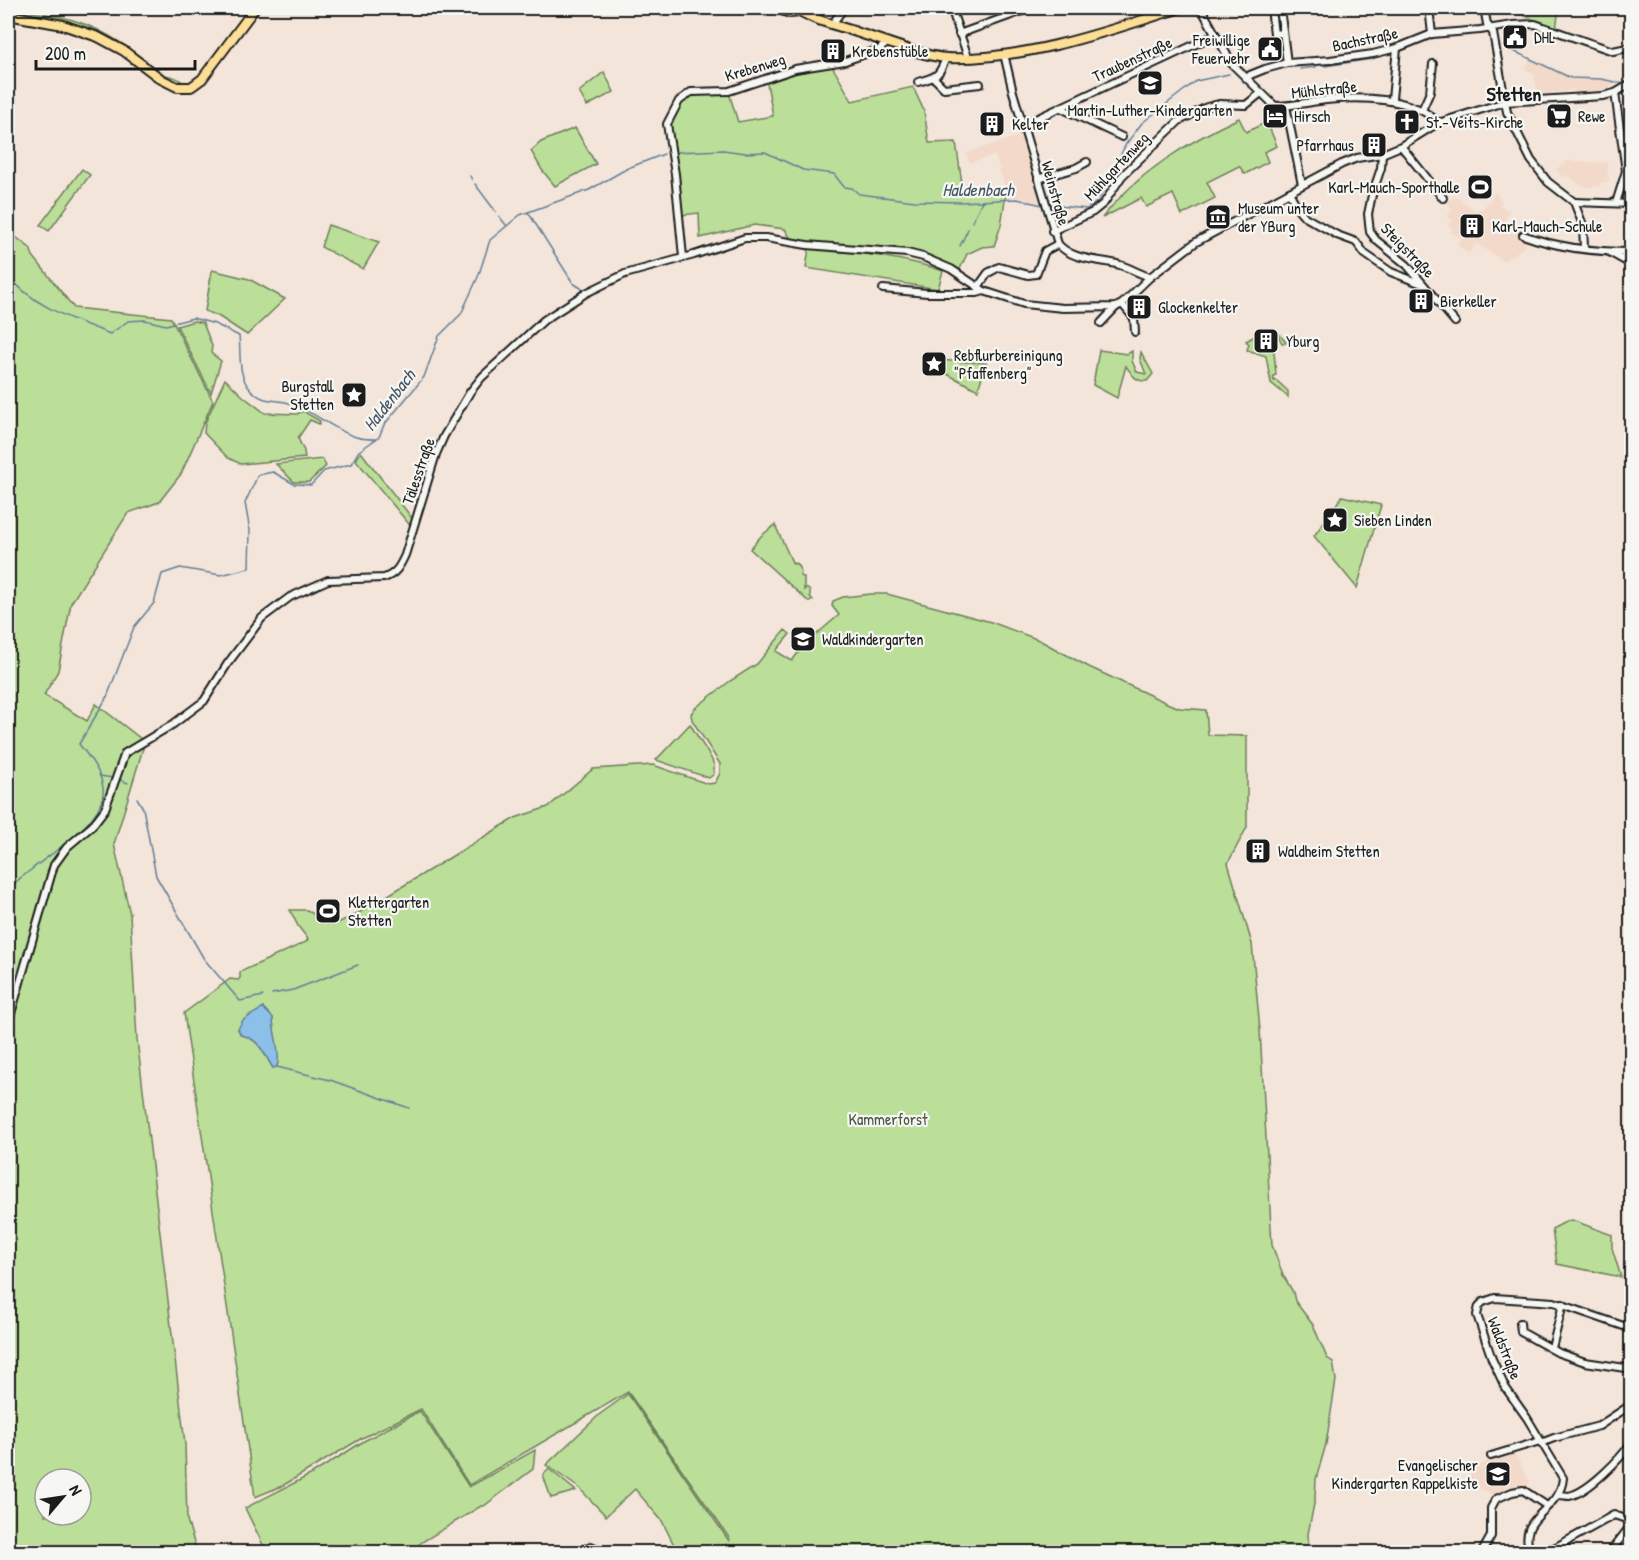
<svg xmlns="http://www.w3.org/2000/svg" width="1639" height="1560" font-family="'Patrick Hand',sans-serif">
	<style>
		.built { fill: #f3d9c9 }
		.green { fill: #bbdf99; stroke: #6c7e5a; stroke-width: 1.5; fill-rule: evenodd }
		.water { fill: #8dc0e9; stroke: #607e97; stroke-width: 1.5 }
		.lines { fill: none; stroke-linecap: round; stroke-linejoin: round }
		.stream { stroke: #607e97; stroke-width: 1.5 }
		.minor-casing { stroke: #1c1c1c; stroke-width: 10 }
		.major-casing { stroke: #1c1c1c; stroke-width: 12 }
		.minor { stroke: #f6f6f2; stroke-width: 6 }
		.major { stroke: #fcde96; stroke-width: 8 }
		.labels { text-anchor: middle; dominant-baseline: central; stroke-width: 4.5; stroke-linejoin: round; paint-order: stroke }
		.poi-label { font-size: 16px; fill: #1c1c1c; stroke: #f6f6f2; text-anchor: start }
		.street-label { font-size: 16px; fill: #1c1c1c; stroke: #f6f6f2 }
		.park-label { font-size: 16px; fill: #4c5642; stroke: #f6f6f2 }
		.water-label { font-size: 18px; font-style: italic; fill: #445564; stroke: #f6f6f2 }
		.quarter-label { font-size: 20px; font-weight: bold; fill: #1c1c1c; stroke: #f6f6f2 }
	</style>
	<rect width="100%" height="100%" fill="#f4e5da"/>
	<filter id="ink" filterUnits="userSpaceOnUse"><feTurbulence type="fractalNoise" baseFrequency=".0167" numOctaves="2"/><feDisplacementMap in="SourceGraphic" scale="12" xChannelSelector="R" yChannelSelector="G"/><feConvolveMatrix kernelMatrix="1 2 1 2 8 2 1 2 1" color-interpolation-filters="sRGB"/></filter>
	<g filter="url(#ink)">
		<g class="built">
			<path d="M1532,60l39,17 44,4 -3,6 -5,3 -11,2 -19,2 -4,-4 -35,5 -4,-21 -9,-5 4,-8z"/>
			<path d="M1022,135l15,55 2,13 -21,-6h-10l-13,-42 -25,8 -4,-10z"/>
			<path d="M1567,161l40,2 2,19h-8v4l-15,1 -3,-2 -5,-1 -11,-9 -3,3 -9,-8z"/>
			<path d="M1496,192l6,10 -3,3 10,6 -4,9 13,9 13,3 -6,15 -22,14 -27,-18 -7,11 -12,-9 4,-7 -10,-6 2,-3 -5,-4 4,-5 -5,-3 5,-9 -5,-5 5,-5 5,-1 19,14 3,-3 3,2z"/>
			<path d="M1514,1453l16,29 -3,5 -8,-1 -5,2 -1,-3 -9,3 1,5 -8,4 -30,-14 6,-16z"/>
		</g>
		<g class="green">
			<path d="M8,8c22,4 46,6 68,13 31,10 57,29 82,50 7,6 19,4 24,11l-3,2 -11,-4 -46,-33 -114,-35z"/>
			<path d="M1519,8h40l-3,21 -38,-16z"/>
			<path d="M832,66l20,35 61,-14 11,24 5,32 27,-1 7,49 43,3 -5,31 -7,21 -12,1 -15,7 -8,17 -23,-12 -34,-11h-34l-76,-7 -7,-12 -31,-4 -54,13 -1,-25 -17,2 -12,-91 11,-21 11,-7 37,-3 9,29 35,-6 -6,-33 36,-12z"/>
			<path d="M604,72l10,20 -27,14 -8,-14z"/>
			<path d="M1239,118l7,14 21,-10 10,24 -13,6 4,10 -23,12 -6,-8 -32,16 8,16 -33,17 -9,-21 -27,13 -5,-9 -39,20c36,-46 86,-76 137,-100z"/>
			<path d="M575,128l21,36 -41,22 -13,-16 -11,-19 10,-9z"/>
			<path d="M82,169l8,6 -41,56 -9,-6z"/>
			<path d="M328,225l51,17 -16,27 -42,-22z"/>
			<path d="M8,231l22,17 3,8 41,52 97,10 42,83 -32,73 -22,28 -31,11 -57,90 -13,68 -14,24 43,26 9,-17 49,38 -31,102 16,70 7,125 48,405 2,76 10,32h-189zM45,1479h36v36h-36z"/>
			<path d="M809,248c45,5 91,8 134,23l-5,18 -132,-21z"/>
			<path d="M212,270l37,9 36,20 -38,36 -29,-19 -13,-5z"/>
			<path d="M194,321l9,2 9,23 -1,7 10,8 -10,32 -34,-67z"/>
			<path d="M1264,331l14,2 9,10h-5l-5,-9h-15l-5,3 5,1v10h8v-10l3,2 3,35 -3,1 1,5h3l11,10v6l-17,-14 -5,-27 -19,-6 2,-6 -3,-3z"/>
			<path d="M1099,350l28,4 5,-3v10l5,11 9,2 -6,-15 1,-7 12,22 -6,7c-12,1 -15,-7 -21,-15l-9,32 -24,-13z"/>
			<path d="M934,360l52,3 -8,27 -47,-24 -1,-3z"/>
			<path d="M225,379l19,18 21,16 32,1 6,-3 17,10 -1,3 -9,-4 -12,18 6,13 1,7 -64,6 -13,-6 -24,-25 1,-10z"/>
			<path d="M361,452l54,70 -2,7 -57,-69z"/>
			<path d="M322,459l4,7 -17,16h-15l-18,-18z"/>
			<path d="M1342,496l39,9 -24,83 -43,-52z"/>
			<path d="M775,525l18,39 3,-1 5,8 -1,5 4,1v13l2,-2 4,3v6l3,3 -4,2 -59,-53 11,-13z"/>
			<path d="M871,594h16l104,28 48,18 50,27 80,37 11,4 26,2 2,25 39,1v91l-19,36 24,81 8,86 12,215 11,30 10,17 2,9 18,24 14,33 6,4 3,18 -10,64 -10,35 -1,20 -7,35 1,18h-587l4,-8 -5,6v2h-53l7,-5 -13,-26 -27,-32 -29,27 -27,-28 -33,-23 54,-51 28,-20 101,147 1,-2 -102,-147 -159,93 -48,-76 -59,29 -80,48 -27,11 -71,-484 46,-34 8,1 2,-2v-6l66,-30 2,-3 -10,-13 -8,-16h17l21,13 12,-1 22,-11 153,-93 33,-11 45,-38 60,-4 55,19 7,-1 5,-10v-9l-28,-44 -1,-6 3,-5 36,-28 27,-17 28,-34 5,4 -14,17 16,10 11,-15 36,-31 -7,-9 1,-5 10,-4zM263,1008l10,10c0,17 7,32 4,49l-4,1c-9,-14 -14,-30 -32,-33l-3,-6z"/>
			<path d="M690,724l21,34 3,7v9l-5,4 -53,-18z"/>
			<path d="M1572,1220l40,15v13l9,29 -64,-13 -5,-35 15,-8z"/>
			<path d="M420,1411l49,76 66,-37 -2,19 -49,37h-3l-59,36 -12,10h-165l19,-5 -19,-39 67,-34 52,-33z"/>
			<path d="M549,1469l27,22 -25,7 -8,-23z"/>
		</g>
		<path class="water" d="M263,1008l10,10c0,17 8,32 4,49l-4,1c-9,-14 -14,-30 -32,-33l-3,-6 5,-9z"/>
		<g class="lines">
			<g class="stream">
				<path d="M1507,48l64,30 30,1 24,5"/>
				<path d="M1325,66l47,-7"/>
				<path d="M1300,69l16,-2"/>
				<path d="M676,152l47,-2 22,3 20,-1 38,18 31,4 10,13 8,1 7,6 56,7 46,1 56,-3 25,6"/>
				<path d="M470,176l2,4"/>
				<path d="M475,184l21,28"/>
				<path d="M1050,205l37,4 11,-8 28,-57 16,-21 54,-42 33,-7"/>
				<path d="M528,212l45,71 11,7"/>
				<path d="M499,216l7,9"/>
				<path d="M972,222l10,-21"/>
				<path d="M960,246l8,-17"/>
				<path d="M8,275c24,31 66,45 102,59l18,-13 17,-1 21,5 27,-7 22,6 24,12c2,17 -2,40 12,54 12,12 19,9 34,12 26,6 46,27 71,35 6,2 12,2 19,2"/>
				<path d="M100,776l13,2"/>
				<path d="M118,779l10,4"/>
				<path d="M137,798l6,10 13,68 48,83 36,42 23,-5"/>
				<path d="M8,891c5,-9 16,-15 24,-22 21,-17 75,-50 71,-81 -2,-17 -14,-31 -24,-44l28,-47 27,-70 20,-24 8,-29 18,-6 41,7 28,-7 1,-37 -5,-28 13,-28 15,-3 21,12 17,1 13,-14 27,-7 8,-13 20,-14 5,-12 40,-48 15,-41 22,-22 17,-37 12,-37 30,-25 69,-25 39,-22 36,-14"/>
				<path d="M272,994l21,-4 65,-25"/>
				<path d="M249,1015h1"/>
				<path d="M277,1067l53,13 79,28"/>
			</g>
			<g class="minor-casing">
				<g id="minor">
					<path d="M951,8l17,49"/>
					<path d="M1201,8l31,56 43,42c18,0 34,-4 51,-6 32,-4 90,-3 112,23"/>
					<path d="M1271,8l3,26 9,-1"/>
					<path d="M1280,8l7,55"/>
					<path d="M1429,8l3,26"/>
					<path d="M1484,8l3,16 6,9 14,79 24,48 17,22 26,20 9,23 1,23"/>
					<path d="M832,24l12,-16"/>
					<path d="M959,34l72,-26"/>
					<path d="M1004,54l9,38 45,152c15,17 41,15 62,21 10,3 20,9 30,12"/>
					<path d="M934,78l10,10 36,-4"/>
					<path d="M1247,79l3,-4 15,-6 22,-6 43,-3 43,-6 24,-6 35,-14 48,-4 33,-5 22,-1 78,27 19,-4"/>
					<path d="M918,82c19,-5 21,-6 28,-24"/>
					<path d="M1615,93l11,78 -10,32"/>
					<path d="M1392,99l5,-51"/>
					<path d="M1286,106l16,79"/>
					<path d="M1061,108l61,29"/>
					<path d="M1422,110l8,-18 3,-28"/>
					<path d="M1023,125l192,-90"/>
					<path d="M1401,146l42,52"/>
					<path d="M1382,154l-1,14 -9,27 -4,19 2,18 6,8 31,25 48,57"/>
					<path d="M1038,179l38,-11 11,-6"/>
					<path d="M1289,192l10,18 6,7 32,18 19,7 9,12 26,18 31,12"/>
					<path d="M1574,202l58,2"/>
					<path d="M1052,231l41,-19 11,-9 18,-27 57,-55 28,-14 12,-3 27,1 15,-12"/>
					<path d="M1523,235c35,13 71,17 109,17"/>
					<path d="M1609,252l23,13"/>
					<path d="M683,257l-8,-83 -8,-50 12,-23 12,-9 38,-1 66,-22 50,-8 35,-12 8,-7"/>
					<path d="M978,287l10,-14 11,-6 29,8 8,-1 9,-23 13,-7"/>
					<path d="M883,289l44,4h50l7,-2"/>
					<path d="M1122,304l12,14 1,14"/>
					<path d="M1101,323l15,-16"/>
					<path d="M8,1024l46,-159 13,-18 25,-21 13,-17 20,-56 47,-28 32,-24 24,-38 34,-45 28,-21 38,-17 56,-2c12,-4 16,-12 21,-23l31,-101 8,-18 26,-44 12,-15 62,-57 42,-27 39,-19 69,-19 51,-17h21l41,7 100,8 16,4 28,12 33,22 40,13 39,4 53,-1 6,-3 28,-27 46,-35 146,-78 15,-6 25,-4 19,-8 37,-23 67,-21 98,-6 12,-3 17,-10"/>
					<path d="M1520,1323l1,9 38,21 26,9 47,7"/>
					<path d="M1552,1348l11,-44"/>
					<path d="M1541,1443l13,-5 45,-12 33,-22"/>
					<path d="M1491,1456l49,-15"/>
					<path d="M1559,1495c4,0 7,1 10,1 20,-4 52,-38 63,-54"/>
					<path d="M570,1552l16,-3"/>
					<path d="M585,1552l2,-4 4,-2 4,2 2,4"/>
					<path d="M1482,1552l9,-16v-28l5,-9 16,-7 11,-2 24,16"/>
					<path d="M1530,1552c-14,-37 30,-40 33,-74l-36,-60 -22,-31 -13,-28 -15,-44 2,-9 4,-4 12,-4 59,4 78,27"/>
					<path d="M1547,1552l67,-37 18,6"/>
					<path d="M1610,1552l22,-28"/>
				</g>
			</g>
			<g class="major-casing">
				<g id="major">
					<path d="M776,8l14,5 10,-1"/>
					<path d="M795,8c15,12 46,18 64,25 23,7 65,24 88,25 76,3 162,-27 233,-50"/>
					<path d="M8,15l55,10 35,12 26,14 37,28 16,8h14l11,-8 53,-71"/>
				</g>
			</g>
			<use href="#minor" class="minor"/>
			<use href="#major" class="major"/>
		</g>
	</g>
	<defs>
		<g id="civic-square" transform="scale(1.35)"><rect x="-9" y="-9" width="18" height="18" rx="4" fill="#1c1c1c" stroke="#f6f6f2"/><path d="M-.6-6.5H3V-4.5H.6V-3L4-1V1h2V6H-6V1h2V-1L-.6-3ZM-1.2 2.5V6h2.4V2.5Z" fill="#fff"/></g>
		<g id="building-square" transform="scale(1.35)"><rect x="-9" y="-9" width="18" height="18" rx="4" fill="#1c1c1c" stroke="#f6f6f2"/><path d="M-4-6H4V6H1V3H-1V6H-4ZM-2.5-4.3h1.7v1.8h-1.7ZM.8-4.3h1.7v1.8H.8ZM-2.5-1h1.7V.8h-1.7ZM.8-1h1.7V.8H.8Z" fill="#fff"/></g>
		<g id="school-square" transform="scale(1.35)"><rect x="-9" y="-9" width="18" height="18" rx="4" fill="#1c1c1c" stroke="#f6f6f2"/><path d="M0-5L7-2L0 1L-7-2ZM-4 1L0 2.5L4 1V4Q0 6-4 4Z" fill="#fff"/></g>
		<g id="hotel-square" transform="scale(1.35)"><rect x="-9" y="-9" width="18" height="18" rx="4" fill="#1c1c1c" stroke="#f6f6f2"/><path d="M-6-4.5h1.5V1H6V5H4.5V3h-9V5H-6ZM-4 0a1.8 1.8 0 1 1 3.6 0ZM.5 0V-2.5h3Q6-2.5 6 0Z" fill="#fff"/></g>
		<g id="supermarket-square" transform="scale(1.35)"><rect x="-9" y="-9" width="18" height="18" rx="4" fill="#1c1c1c" stroke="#f6f6f2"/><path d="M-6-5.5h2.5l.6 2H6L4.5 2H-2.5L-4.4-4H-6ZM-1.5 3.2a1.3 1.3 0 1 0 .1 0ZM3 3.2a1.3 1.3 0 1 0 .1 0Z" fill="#fff"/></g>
		<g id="church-square" transform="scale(1.35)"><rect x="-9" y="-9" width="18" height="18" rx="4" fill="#1c1c1c" stroke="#f6f6f2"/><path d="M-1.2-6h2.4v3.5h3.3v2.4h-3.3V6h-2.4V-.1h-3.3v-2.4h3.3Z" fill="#fff"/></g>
		<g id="stadium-square" transform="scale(1.35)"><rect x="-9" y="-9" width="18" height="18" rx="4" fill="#1c1c1c" stroke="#f6f6f2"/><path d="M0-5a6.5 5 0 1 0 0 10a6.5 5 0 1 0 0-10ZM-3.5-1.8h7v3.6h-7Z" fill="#fff"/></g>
		<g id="museum-square" transform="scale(1.35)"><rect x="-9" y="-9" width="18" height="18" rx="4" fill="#1c1c1c" stroke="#f6f6f2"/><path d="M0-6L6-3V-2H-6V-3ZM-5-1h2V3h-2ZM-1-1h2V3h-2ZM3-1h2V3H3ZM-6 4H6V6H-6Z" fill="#fff"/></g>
		<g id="sight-square" transform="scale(1.35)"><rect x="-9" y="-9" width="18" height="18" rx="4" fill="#1c1c1c" stroke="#f6f6f2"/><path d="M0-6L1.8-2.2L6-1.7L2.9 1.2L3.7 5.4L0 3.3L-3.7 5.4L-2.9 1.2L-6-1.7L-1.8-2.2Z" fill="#fff"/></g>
	</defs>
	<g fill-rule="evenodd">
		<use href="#civic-square" x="1515" y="37"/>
		<use href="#civic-square" x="1270" y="49"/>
		<use href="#building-square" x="833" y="51"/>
		<use href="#school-square" x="1150" y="83"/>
		<use href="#hotel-square" x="1275" y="116"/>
		<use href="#supermarket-square" x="1559" y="116"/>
		<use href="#church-square" x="1407" y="122"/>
		<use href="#building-square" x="992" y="124"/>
		<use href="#building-square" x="1374" y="145"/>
		<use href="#stadium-square" x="1480" y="187"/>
		<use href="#museum-square" x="1218" y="217"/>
		<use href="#building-square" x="1472" y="226"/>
		<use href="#building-square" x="1421" y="301"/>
		<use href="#building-square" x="1139" y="307"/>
		<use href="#building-square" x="1266" y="341"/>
		<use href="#sight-square" x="934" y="364"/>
		<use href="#sight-square" x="354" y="395"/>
		<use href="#sight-square" x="1335" y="520"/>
		<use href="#school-square" x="803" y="639"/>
		<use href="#building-square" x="1258" y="851"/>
		<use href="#stadium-square" x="328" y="911"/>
		<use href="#school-square" x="1498" y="1474"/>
	</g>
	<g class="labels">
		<g class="poi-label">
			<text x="1534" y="37">DHL</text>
			<text x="1250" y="40" text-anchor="end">Freiwillige<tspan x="1250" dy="18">Feuerwehr</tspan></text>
			<text x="852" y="51">Krebenstüble</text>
			<text x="1150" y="110" text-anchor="middle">Martin-Luther-Kindergarten</text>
			<text x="1294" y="116">Hirsch</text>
			<text x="1578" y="116">Rewe</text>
			<text x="1426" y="122">St.-Veits-Kirche</text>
			<text x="1012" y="124">Kelter</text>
			<text x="1354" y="145" text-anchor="end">Pfarrhaus</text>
			<text x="1460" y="187" text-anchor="end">Karl-Mauch-Sporthalle</text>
			<text x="1238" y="208">Museum unter<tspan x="1238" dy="18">der YBurg</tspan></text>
			<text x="1492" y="226">Karl-Mauch-Schule</text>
			<text x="1440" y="301">Bierkeller</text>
			<text x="1158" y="307">Glockenkelter</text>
			<text x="1286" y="341">Yburg</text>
			<text x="954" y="355">Rebflurbereinigung<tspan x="954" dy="18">"Pfaffenberg"</tspan></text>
			<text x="334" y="386" text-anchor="end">Burgstall<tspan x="334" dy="18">Stetten</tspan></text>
			<text x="1354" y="520">Sieben Linden</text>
			<text x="822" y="639">Waldkindergarten</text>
			<text x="1278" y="851">Waldheim Stetten</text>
			<text x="348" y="902">Klettergarten<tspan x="348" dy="18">Stetten</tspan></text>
			<text x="1478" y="1465" text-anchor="end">Evangelischer<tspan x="1478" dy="18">Kindergarten Rappelkiste</tspan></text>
		</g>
		<g class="street-label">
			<text transform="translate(1365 39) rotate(-12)">Bachstraße</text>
			<text transform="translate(1132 59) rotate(-25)">Traubenstraße</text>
			<text transform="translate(755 67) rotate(-17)">Krebenweg</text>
			<text transform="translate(1324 89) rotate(-6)">Mühlstraße</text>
			<text transform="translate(1116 166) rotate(-47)">Mühlgartenweg</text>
			<text transform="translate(1056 193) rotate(74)">Weinstraße</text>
			<text transform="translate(1408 250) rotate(46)">Steigstraße</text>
			<text transform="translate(418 471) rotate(-71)">Tälesstraße</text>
			<text transform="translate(1505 1348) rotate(68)">Waldstraße</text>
		</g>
		<g class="park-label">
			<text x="888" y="1119">Kammerforst</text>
		</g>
		<g class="water-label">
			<text x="978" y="189">Haldenbach</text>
			<text transform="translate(389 400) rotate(-52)">Haldenbach</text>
		</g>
		<g class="quarter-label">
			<text x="1514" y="93">Stetten</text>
		</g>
	</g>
	<rect width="1639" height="1560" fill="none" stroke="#f6f6f2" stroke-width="30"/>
	<rect x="15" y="15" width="1609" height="1530" fill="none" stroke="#1c1c1c" stroke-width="2" filter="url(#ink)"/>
	<g transform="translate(63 1497) rotate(61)"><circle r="28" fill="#f6f6f2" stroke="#9f9f9c" stroke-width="1.5"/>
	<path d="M0-4.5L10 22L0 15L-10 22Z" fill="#1c1c1c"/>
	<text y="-9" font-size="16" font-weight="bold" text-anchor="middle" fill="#1c1c1c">N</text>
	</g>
	<path d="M36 60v9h159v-9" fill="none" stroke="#1c1c1c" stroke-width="3"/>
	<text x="45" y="60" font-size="18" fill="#1c1c1c" stroke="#f6f6f2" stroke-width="4.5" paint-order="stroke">200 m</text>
</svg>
